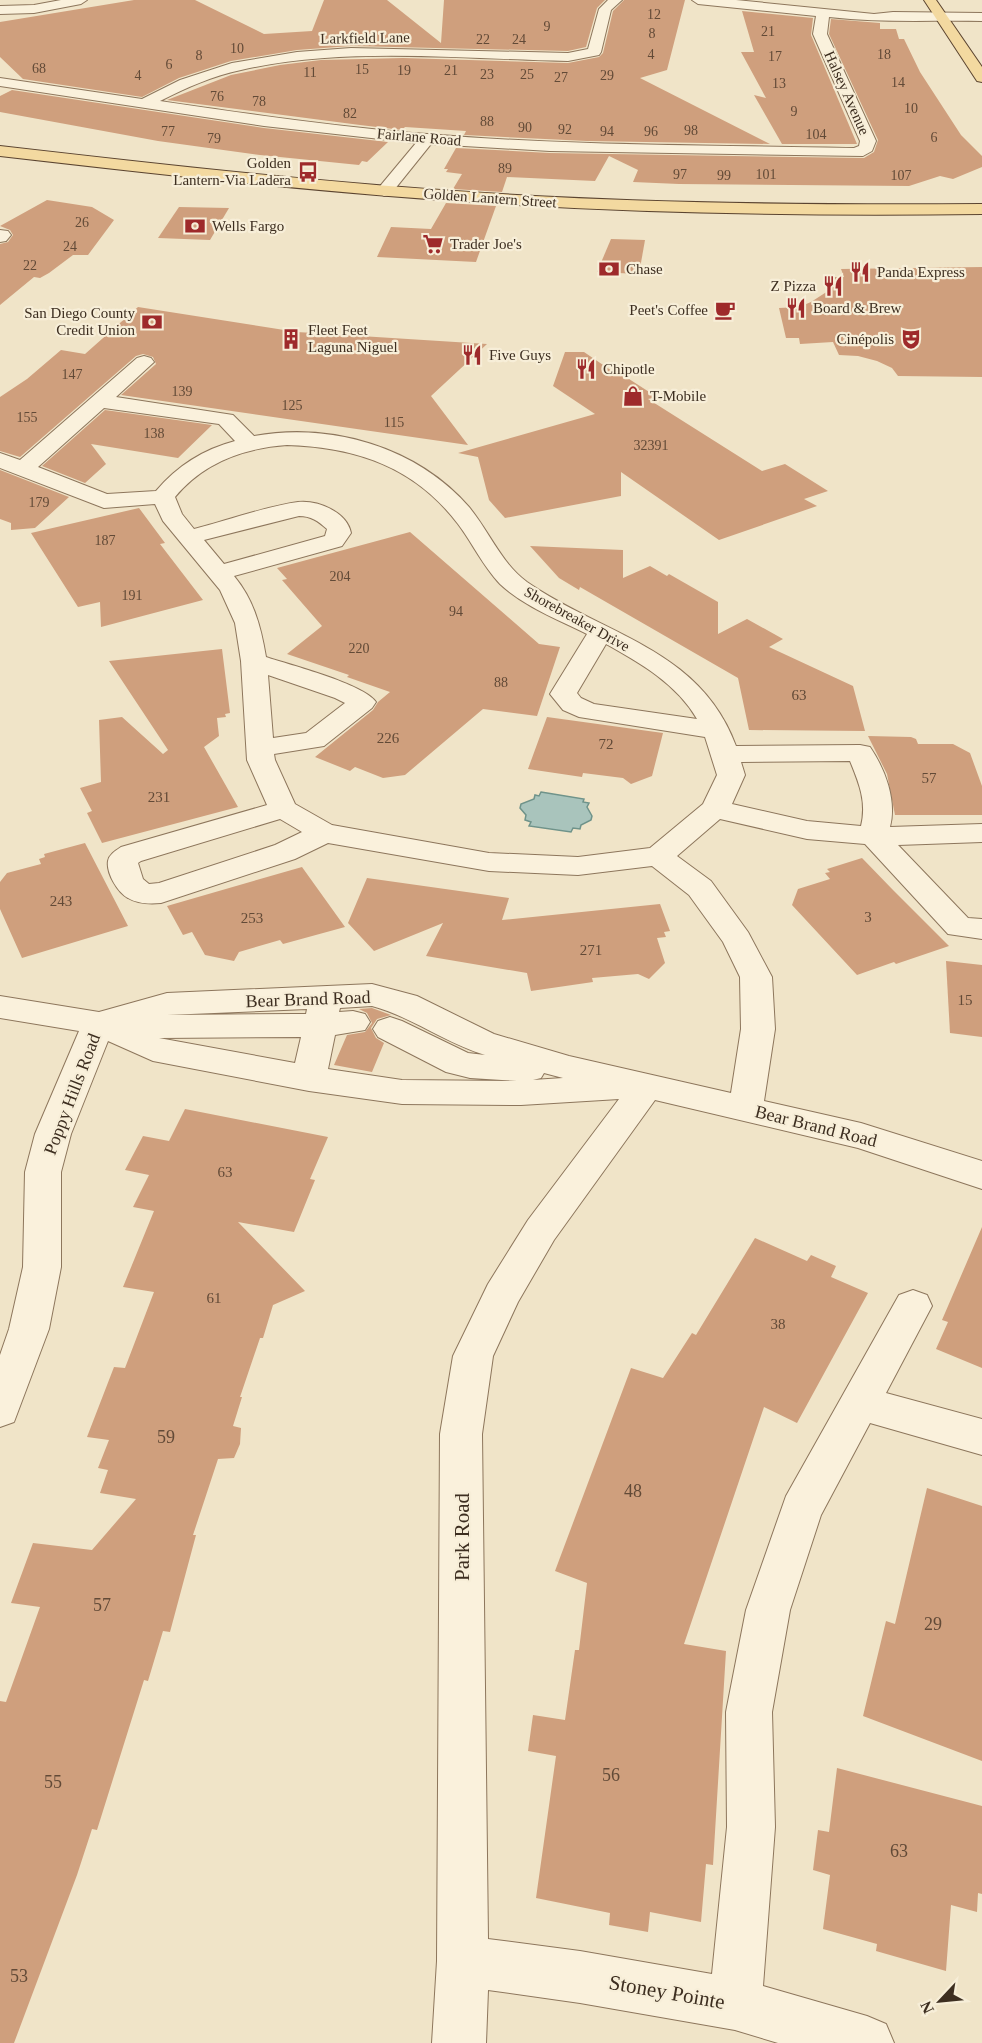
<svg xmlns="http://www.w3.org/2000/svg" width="982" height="2043" font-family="Georgia,serif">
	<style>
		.water { fill: #a9c4bc; stroke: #6f938a; stroke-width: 1.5 }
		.building { fill: #cf9f7d }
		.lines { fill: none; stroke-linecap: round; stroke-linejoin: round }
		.minor-casing { stroke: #8d765c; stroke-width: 2 }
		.major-casing { stroke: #5b4430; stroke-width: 2 }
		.minor { fill: #faf1dc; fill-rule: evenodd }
		.major { fill: #f3d9a0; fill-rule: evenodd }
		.labels { text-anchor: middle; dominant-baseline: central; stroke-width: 4.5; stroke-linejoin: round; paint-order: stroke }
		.far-number-label { font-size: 14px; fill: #624a37 }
		.far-street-label { font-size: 15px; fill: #3d2e20; stroke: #f7eed8 }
		.far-poi-label { font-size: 15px; fill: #3d2e20; stroke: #f7eed8; text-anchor: start }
		.number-label { font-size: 15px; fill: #624a37 }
		.street-label { font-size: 18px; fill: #3d2e20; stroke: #f7eed8 }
		.near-number-label { font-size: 18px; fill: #624a37 }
		.near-street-label { font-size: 21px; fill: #3d2e20; stroke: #f7eed8 }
	</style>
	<rect width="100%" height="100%" fill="#f0e4c8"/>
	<path class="water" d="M541,792l43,7 -1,3 6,1 -2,4 5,9 -1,4 -10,5 -1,4 -7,-1 -2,4 -42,-6 2,-4 -6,-2 1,-5 -6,-7 1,-4 13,-5 1,-4 4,1z"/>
	<g class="building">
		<path d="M134,0h61l69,34 48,-3 12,-31h63l54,43 3,-43h161l-8,8 -11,39 -18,4 -217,-5 -54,4 -66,11 -52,17 -37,19 -119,-18 -23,-22v-35z"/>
		<path d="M624,0h61l-18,70 -27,8 130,66 -183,-3 -123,-6 2,-4 -61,-4 -3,3 -42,-5 -193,-25 64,-25 49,-10 41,-5 82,-2 165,5 31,-6 4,-4 10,-42z"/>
		<path d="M742,11l71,7 -2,17 46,109h-75l-28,-49 12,3 -25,-46h13z"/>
		<path d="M831,19l49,4v6h16l3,10h5l16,33 41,63 21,21v11l-29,12 -13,-3 -31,10 -230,-2 -46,-2 5,-12 -29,-14 -14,25 -88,-4 -5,15 -49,-3 9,-15 -16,-2 2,-3h-4l12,-21 94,5 314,5 10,-6 4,-12 -49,-106z"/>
		<path d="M12,90l252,38 124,14 -21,20 -5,-1 -3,4 -99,-10 -102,-14 -158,-29v-16z"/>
		<path d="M47,200l45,7 22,13 -26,35h-15l-24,18 -9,5 -6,-1 -34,28v-61l8,-2 5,-7 -3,-5 -10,-4z"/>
		<path d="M446,203l50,3 -20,56 -99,-5 14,-30 40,2z"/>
		<path d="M179,207l50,1 -19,32 -52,-2z"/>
		<path d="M611,239l34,1 -6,34 -42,-2z"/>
		<path d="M982,267v110l-84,-1 -6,-8 -15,-7 -19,-5 -19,-1 -6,-13 -33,2 -1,-6h-13l-7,-30 20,-1 12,-5 17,-11 1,-14h15l-3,-8z"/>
		<path d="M138,307l159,25 190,12 -56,52 37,49 -347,-50 35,-31 -3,-7 -10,-3 -7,2 -116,101 -20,-6v-54l27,-18 34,-29 24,4z"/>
		<path d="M565,352h19l28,19 3,-1 42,27 -9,2 114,72 23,-7 43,27 -24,8 13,7 -98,34 -98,-68v24l-116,22 -16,-18 -11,-43 -20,-4 137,-39 -42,-28z"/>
		<path d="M105,410l107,15 -34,33 -87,-14 15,20 -21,19 -43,-17z"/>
		<path d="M0,470l69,27 -34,31 -24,2v-7l-11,-4z"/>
		<path d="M139,508l26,35 -5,1 43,56 -102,27 -1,-25 -22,5 -47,-74z"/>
		<path d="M410,532l129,112 21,3 -23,69 -54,-7 -78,66 -22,3 -28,-11 -5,4 -35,-14 58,-47 5,-8 12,-10 -43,-15 2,-2 -62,-21 35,-28 -40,-46 5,-1 -10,-11z"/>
		<path d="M530,546l93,4v28l27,-12 17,10 2,-2 49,28v32l29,-15 36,20 -14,8 84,39 12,45 -116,-1 -11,-52 -158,-91 -1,3 -20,-12z"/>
		<path d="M222,649l8,64 -5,1 1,3 -9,1 2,18 -15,11 34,60 -136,36 -15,-30 5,-2 -12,-23 21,-6 -2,-62 23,-3 41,37 5,-4 -59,-89z"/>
		<path d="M547,717l116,16 -11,43 -21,8 -8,-6 -40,-5 -1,4 -54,-8z"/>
		<path d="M868,736l43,1 5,2 2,5h35l17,9 12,33v29h-87l-8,-41z"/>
		<path d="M85,843l43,83 -106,32 -22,-49v-27l7,-9 34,-9 -2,-5 6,-2 -1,-3z"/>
		<path d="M862,858l31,32 56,56 -53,18 -2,-2 -37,13 -65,-70 6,-16 32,-10 -5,-6 5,-1 -3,-3z"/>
		<path d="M302,867l43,60 -62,17 -3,-4 -41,12 -5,9 -29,-6 -13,-23 -9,3 -16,-29z"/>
		<path d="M367,878l142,20 -7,22 158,-16 10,27 -6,1 2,5 -9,1 8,25 -16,16 -11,-5 -46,4 1,4 -62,9 -4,-18 -101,-17 17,-33 -69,28 -26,-28z"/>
		<path d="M946,961l36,4v72l-32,-4z"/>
		<path d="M372,1008l19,7 -14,4 -6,9 5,10 8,5 -12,29 -38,-7 13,-30 18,-3 7,-9 -5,-10 -8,-4z"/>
		<path d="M185,1109l143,28 -18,42 5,1 -21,52 -56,-10 67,69 -32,14 -10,33h-3l-20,59h2l-9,29 8,2 -1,16 -6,14 -16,1 -25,76h3l-26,97 -7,-1 -15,50 -4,-1 -47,150 -5,-1 -15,46 -63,168h-14v-342l6,1 34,-95 -29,-4 22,-60 59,7 44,-51 -36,-6 8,-23 -10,-2 11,-28 -22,-3 27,-70 11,1 29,-76 -31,-5 31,-76 -21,-4 16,-32 -24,-5 18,-34 26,5z"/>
		<path d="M982,1227v141l-46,-19 12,-27 -6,-2z"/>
		<path d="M755,1238l52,23 4,-6 25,11 -5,11 37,16 -71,130 -33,-16 -80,237 42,7 -13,214 -7,-1 -5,58 -51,-10 -2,20 -39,-7 1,-12 -74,-15 20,-142 -28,-5 5,-36 32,5 10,-70h4l8,-67 -32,-12 76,-203 32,10 29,-45 4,2z"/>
		<path d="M927,1488l55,18v255l-119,-45 23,-95 9,3z"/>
		<path d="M837,1768l145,38v88l-4,-1 -1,19 -26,-7 -5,66 -70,-20 1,-7 -54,-15 7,-54 -17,-5 5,-40 11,2z"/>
	</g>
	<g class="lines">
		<g class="minor-casing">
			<g id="minor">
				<path d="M61,0h26l-6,4 -47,9 -34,1v-8l34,-1z"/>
				<path d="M608,0h14l-11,10 -10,42 -2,3 -31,6c-105,-2 -225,-15 -327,9 -29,6 -55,18 -81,31 89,13 177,26 267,33 142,12 285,11 427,14l5,-2 1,-5 -47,-107 3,-18 -118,-12 -6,-4h44l138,14 19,-2 89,1v8c-51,-1 -102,2 -153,-4l-2,17 49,107 -4,10 -9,5 -313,-5 -119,-7 -41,51 -6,1 -8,-5 40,-48 -152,-17 -264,-40v-8l142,21 38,-19 52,-17 65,-11 54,-4 217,5 20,-4 11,-40z"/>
				<path d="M0,230l8,1 3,4 -5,6 -6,1z"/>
				<path d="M144,356l7,2 3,4 -38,35 117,18 21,21c77,-14 163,11 215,71 20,24 32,56 58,75 76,53 173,66 209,164l124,-1 10,2c15,22 27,53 20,80l92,-3v18l-84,3 70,73 14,1v20l-34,-5 -83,-90 -58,-5 -87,-20 -43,37 34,25 37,51 24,45 3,52 -11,72 97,22 121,38v28l-124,-41 -203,-48 -101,140 -36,62 -25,54 -11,78 6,505 92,12 132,23 15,-147 -1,-115 20,-102 40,-114 113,-201 14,-5 14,5 5,11 -46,87 96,26v36l-112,-32 -49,92 -31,95 -18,102 3,115 -12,159 104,30 19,8 8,19h-116l-43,-13 -155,-27 -92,-13 -2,53h-54l5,-82 3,-527 13,-78 35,-72 40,-64 91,-121 -98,6 -119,-1 -93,-13 -156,-30 -45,-20 -37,93 -10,38v95l-12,62 -35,93 -14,5v-72l9,-26 14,-62 2,-95 10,-38 44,-103 -79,-13v-22l99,16 68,-19 205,-9 45,12 77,38 75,22 162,37 10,-64 -1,-52 -17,-35 -34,-47 -37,-29 -74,9 -89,-4 -161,-28 -33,16 -134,44c-11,1 -23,1 -33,-5 -10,-5 -22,-25 -20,-37 1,-6 7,-10 13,-14l146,-42 -20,-45 -6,-99 -6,-38 -15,-33 -57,-69 -8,-17 -51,4 -104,-40v-15l20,7 117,-102zM104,408l115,16 16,17c-31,8 -58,25 -79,50l-49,3 -69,-27zM287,445c69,2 128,22 171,79 15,20 25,42 42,60 23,22 59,36 87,50l-37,60 13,16 16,7 126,20 12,38 -14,29 -53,44 -72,9 -89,-4 -157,-28 -37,-21 -20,-44 -1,-6 50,-8 48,-38 4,-6c-12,-18 -86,-37 -110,-45 -5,-30 -12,-57 -32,-81l108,-30 9,-13c-4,-21 -33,-33 -53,-31 -31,4 -72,19 -104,27l-12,-15 -7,-17c28,-34 69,-49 112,-52zM299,516c12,0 19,5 28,13l-2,7 -101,28 -20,-24zM606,644c34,19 71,40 91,75l-103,-15 -13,-6 -4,-5zM268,675l67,23 10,5 -39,30 -33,5zM850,761c9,22 17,41 11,65l-54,-5 -75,-17 13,-29 -4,-13zM280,819l22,13 -27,13 -116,38 -10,1 -6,-5 -5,-16 3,-2zM372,1006c40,11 73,37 113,49l-17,-2 -66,-32 -12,-4 -12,4 -5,8 5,8 68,35 24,6 47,3 -115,-1 -74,-11 7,-34 30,-5 5,-8 -5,-8 -12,-3 -14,1 1,-4zM307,1009l-1,5h-10l-129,1zM301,1037l-6,26 -136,-25zM544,1073l19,5 -30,2 8,-2z"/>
			</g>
		</g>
		<g class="major-casing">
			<g id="major">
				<path d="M924,0h12l46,67v15l-5,-1z"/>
				<path d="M0,146c172,20 344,39 517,49 155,9 310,10 465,9v10c-155,2 -310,0 -465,-9 -173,-10 -345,-29 -517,-49z"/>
			</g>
		</g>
		<use href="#minor" class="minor"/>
		<use href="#major" class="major"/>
	</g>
	<defs>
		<g id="bus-bare" transform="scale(1.62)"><path d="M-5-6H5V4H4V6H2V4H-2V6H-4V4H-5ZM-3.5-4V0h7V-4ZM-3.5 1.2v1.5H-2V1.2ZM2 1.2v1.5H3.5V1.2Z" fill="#9e2a2b" stroke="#f7eed8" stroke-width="2.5" paint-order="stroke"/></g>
		<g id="bank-bare" transform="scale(1.62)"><path d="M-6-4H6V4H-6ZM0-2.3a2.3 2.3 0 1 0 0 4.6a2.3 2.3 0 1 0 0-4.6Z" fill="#9e2a2b" stroke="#f7eed8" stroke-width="2.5" paint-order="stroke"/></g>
		<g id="supermarket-bare" transform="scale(1.62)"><path d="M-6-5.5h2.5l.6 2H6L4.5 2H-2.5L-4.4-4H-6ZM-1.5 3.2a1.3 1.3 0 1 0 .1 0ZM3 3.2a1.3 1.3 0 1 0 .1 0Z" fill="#9e2a2b" stroke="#f7eed8" stroke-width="2.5" paint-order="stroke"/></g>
		<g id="restaurant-bare" transform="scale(1.62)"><path d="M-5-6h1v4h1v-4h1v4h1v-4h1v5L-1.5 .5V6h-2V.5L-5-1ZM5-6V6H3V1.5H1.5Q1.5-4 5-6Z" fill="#9e2a2b" stroke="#f7eed8" stroke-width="2.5" paint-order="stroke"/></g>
		<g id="cafe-bare" transform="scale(1.62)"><path d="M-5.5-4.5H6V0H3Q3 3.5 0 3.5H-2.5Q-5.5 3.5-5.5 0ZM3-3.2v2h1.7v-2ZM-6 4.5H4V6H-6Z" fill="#9e2a2b" stroke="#f7eed8" stroke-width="2.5" paint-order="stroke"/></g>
		<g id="building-bare" transform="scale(1.62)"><path d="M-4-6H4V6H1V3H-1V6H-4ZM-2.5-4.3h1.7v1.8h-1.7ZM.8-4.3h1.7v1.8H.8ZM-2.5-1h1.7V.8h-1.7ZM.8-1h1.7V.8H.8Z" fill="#9e2a2b" stroke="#f7eed8" stroke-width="2.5" paint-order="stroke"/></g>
		<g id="theatre-bare" transform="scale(1.62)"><path d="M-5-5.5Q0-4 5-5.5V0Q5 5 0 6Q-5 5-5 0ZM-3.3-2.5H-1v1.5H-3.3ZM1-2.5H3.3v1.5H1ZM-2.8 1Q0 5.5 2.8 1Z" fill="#9e2a2b" stroke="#f7eed8" stroke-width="2.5" paint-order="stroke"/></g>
		<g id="shop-bare" transform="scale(1.62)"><path d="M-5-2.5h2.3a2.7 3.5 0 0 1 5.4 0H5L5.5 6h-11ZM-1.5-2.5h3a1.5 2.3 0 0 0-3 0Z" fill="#9e2a2b" stroke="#f7eed8" stroke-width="2.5" paint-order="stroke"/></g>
	</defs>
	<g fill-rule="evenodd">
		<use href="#bus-bare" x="308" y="172"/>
		<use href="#bank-bare" x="195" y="226"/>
		<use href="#supermarket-bare" x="433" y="244"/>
		<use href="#bank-bare" x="609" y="269"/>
		<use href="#restaurant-bare" x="860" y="272"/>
		<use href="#restaurant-bare" x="833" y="286"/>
		<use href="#restaurant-bare" x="796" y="308"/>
		<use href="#cafe-bare" x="725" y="310"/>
		<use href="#bank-bare" x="152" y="322"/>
		<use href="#building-bare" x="291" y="339"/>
		<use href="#theatre-bare" x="911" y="339"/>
		<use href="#restaurant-bare" x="472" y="355"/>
		<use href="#restaurant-bare" x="586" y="369"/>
		<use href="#shop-bare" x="633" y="396"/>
	</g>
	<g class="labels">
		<g class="far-number-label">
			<text x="654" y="14">12</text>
			<text x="547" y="26">9</text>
			<text x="768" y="31">21</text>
			<text x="652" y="33">8</text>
			<text x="483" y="39">22</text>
			<text x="519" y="39">24</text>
			<text x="237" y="48">10</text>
			<text x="651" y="54">4</text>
			<text x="884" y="54">18</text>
			<text x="199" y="55">8</text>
			<text x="775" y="56">17</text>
			<text x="169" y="64">6</text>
			<text x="39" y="68">68</text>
			<text x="362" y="69">15</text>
			<text x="404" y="70">19</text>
			<text x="451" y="70">21</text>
			<text x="310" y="72">11</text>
			<text x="487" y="74">23</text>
			<text x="527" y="74">25</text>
			<text x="138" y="75">4</text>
			<text x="607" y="75">29</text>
			<text x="561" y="77">27</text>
			<text x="898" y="82">14</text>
			<text x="779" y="83">13</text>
			<text x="217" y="96">76</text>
			<text x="259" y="101">78</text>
			<text x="911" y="108">10</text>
			<text x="794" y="111">9</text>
			<text x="350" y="113">82</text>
			<text x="487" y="121">88</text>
			<text x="525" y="127">90</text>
			<text x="565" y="129">92</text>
			<text x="691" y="130">98</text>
			<text x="168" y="131">77</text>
			<text x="607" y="131">94</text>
			<text x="651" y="131">96</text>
			<text x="816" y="134">104</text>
			<text x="934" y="137">6</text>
			<text x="214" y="138">79</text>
			<text x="505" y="168">89</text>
			<text x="680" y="174">97</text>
			<text x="766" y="174">101</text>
			<text x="724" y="175">99</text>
			<text x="901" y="175">107</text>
			<text x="82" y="222">26</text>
			<text x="70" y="246">24</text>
			<text x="30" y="265">22</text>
			<text x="72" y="374">147</text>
			<text x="182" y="391">139</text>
			<text x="292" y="405">125</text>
			<text x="27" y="417">155</text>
			<text x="394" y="422">115</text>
			<text x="154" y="433">138</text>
			<text x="651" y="445">32391</text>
			<text x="39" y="502">179</text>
			<text x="105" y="540">187</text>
			<text x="340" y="576">204</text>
			<text x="132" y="595">191</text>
			<text x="456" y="611">94</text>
			<text x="359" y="648">220</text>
			<text x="501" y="682">88</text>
		</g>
		<g class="far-street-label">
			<text transform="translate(365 38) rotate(-1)">Larkfield Lane</text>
			<text transform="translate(847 93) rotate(66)">Halsey Avenue</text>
			<text transform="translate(419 137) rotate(5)">Fairlane Road</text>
			<text transform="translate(490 198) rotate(4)">Golden Lantern Street</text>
			<text transform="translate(577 619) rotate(29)">Shorebreaker Drive</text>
		</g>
		<g class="far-poi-label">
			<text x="291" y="163" text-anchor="end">Golden<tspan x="291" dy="17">Lantern-Via Ladera</tspan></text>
			<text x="212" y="226">Wells Fargo</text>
			<text x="450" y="244">Trader Joe's</text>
			<text x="626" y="269">Chase</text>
			<text x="877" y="272">Panda Express</text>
			<text x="816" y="286" text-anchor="end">Z Pizza</text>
			<text x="813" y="308">Board &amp; Brew</text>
			<text x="708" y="310" text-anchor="end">Peet's Coffee</text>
			<text x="135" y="313" text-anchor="end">San Diego County<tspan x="135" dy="17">Credit Union</tspan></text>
			<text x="308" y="330">Fleet Feet<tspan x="308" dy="17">Laguna Niguel</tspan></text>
			<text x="894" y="339" text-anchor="end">Cinépolis</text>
			<text x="489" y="355">Five Guys</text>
			<text x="603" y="369">Chipotle</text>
			<text x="650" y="396">T-Mobile</text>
		</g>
		<g class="number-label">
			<text x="799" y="695">63</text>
			<text x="388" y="738">226</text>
			<text x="606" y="744">72</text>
			<text x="929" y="778">57</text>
			<text x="159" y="797">231</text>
			<text x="61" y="901">243</text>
			<text x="868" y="917">3</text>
			<text x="252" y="918">253</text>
			<text x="591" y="950">271</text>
			<text x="965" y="1000">15</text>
			<text x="225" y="1172">63</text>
			<text x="214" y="1298">61</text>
			<text x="778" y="1324">38</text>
		</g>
		<g class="street-label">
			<text transform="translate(308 999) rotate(-2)">Bear Brand Road</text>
			<text transform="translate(72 1094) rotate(-69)">Poppy Hills Road</text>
			<text transform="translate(816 1126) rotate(14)">Bear Brand Road</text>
		</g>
		<g class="near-number-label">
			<text x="166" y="1437">59</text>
			<text x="633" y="1491">48</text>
			<text x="102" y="1605">57</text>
			<text x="933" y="1624">29</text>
			<text x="611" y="1775">56</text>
			<text x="53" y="1782">55</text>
			<text x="899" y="1851">63</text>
			<text x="19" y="1976">53</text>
		</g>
		<g class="near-street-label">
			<text transform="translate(462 1537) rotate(-90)">Park Road</text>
			<text transform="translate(667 1992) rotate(10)">Stoney Pointe</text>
		</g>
	</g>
	<g transform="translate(940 2001) rotate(244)" stroke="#f7eed8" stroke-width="4.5" paint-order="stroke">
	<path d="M0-4.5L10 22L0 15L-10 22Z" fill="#3d2e20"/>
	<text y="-9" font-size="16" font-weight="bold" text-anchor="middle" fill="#3d2e20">N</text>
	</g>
</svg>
